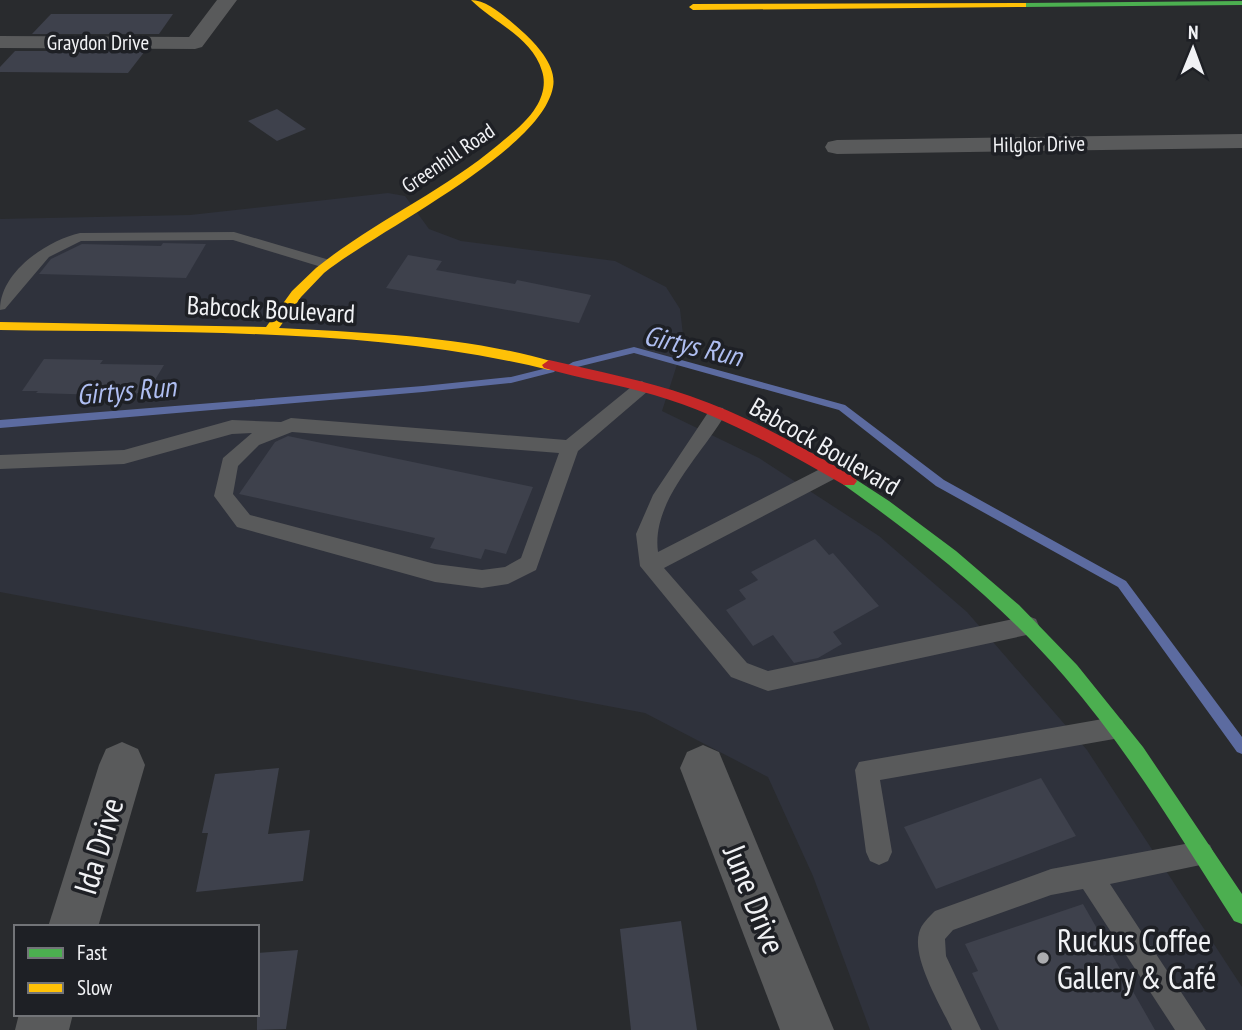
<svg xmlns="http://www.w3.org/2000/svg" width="1242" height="1030" font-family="'PT Sans Narrow',sans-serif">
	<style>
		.built { fill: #2f323c }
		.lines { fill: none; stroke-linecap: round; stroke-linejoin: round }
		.stream { fill: #5c6ba0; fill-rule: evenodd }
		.building { fill: #3e414c }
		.lane { fill: #595a5b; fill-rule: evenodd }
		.street { fill: #595a5b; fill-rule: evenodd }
		.fast { fill: #4caf50; fill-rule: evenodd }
		.slow { fill: #ffc107; fill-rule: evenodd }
		.jam { fill: #c62828; fill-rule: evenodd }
		.poi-dot { fill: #abacaf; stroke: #1e2025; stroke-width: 2.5 }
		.labels { text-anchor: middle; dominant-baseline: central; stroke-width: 7; stroke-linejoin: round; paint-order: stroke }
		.far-street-label { font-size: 21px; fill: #f1f2f5; stroke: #1e2025 }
		.street-label { font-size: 26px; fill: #f1f2f5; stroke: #1e2025 }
		.water-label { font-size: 28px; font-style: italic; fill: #afbef1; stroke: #1e2025 }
		.near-street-label { font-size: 32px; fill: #f1f2f5; stroke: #1e2025 }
		.near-poi-label { font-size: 32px; fill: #f1f2f5; stroke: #1e2025; text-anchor: start }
	</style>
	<rect width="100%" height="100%" fill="#292b2e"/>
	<path class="built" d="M388,193l17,3 24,33 32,12 154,20 51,26 14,22 4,34 -22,68 97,47 120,78 88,76 120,138 155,237v43h-372l-57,-154 -45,-99 -123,-64 -645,-121v-373l190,-4z"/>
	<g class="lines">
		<g class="stream">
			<path d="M634,347l211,58 99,75 182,101 116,156v17l-5,-2 -119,-165 -182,-101 -97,-76 -205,-57 -61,15 -5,-3 5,-3z"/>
			<path d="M551,367l3,1 2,2 -2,2 -43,11 -88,9 -423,36v-8l423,-34 88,-9z"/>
		</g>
	</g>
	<g class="building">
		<path d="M51,14h122l-14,20h-127z"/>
		<path d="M15,51h130l-17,22 -128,-1v-5z"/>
		<path d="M277,109l29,20 -29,12 -29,-20z"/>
		<path d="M163,243l43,1 -20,34 -147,-4 12,-15 31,-15 79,2z"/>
		<path d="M408,255l34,6 -6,9 79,14 2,-4 74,15 -12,28 -193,-35z"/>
		<path d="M44,359l59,1 -3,4 64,1 -17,28h-10l-2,3 -99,-3 2,-2h-16z"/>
		<path d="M288,436l245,51 -27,67 -21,-5 -4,10 -51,-11 5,-10 -196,-44 36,-52z"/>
		<path d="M815,539l14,16 4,-2 46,53 -46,26 9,12 -24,14 -24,5 -21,-28 -20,11 -27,-36 20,-11 -7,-9 19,-10 -7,-8z"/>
		<path d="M279,768l-11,66 42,-4 -7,51 -107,11 12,-59h-6l13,-59z"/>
		<path d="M1041,778l35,58 -140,53 -32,-62z"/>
		<path d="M1083,904l72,126h-156l-27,-57 6,-2 -13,-27z"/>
		<path d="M681,921l16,109h-66l-11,-101z"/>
		<path d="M298,950l-12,79 -29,1v-77z"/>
	</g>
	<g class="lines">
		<g class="lane">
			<path d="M234,232l99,29 2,3 -7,5 -95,-29 -152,1 -32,16 -44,52 -5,1c0,-38 46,-69 80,-77z"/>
			<path d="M642,381l8,6 -2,4 -70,60 -42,119 -28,14 -26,4 -47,-6 -198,-55 -23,-31 9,-38 29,-25 -20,1 -108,30 -124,5v-14l124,-5 108,-30 49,2 10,-4 275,22 70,-57zM292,432l267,21 -38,105 -16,9 -23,3 -47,-6 -185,-49 -17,-21 5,-28 21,-21z"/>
			<path d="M717,407l6,1 3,5c-24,42 -75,88 -68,139l166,-85 7,-2 7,2 2,5 -2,5 -174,91 83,95 21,8 260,-55 8,3 3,7 -3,7 -268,58 -37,-14 -91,-111 -4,-32 17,-39 58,-87z"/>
			<path d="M1114,717l8,3 4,8 -4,8 -8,3 -234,41 12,72 -4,9 -9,4 -9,-4 -4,-9 -11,-82 4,-8z"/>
			<path d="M1201,841l9,4 4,9 -4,9 -100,21 96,146h-31l-92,-141 -32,6 -98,35 -8,9 1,17 35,74h-29c-11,-24 -40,-71 -33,-97 2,-9 10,-16 16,-22l116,-42z"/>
		</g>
		<g class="street">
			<path d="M217,0h20l-35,47 -7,2 -195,-1v-12l189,1z"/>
			<path d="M1242,134v14l-405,6 -9,-2 -3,-5 3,-5 9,-2z"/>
			<path d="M122,742l16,7 7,16 -47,162h-50l51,-162 7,-16z"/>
			<path d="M703,745l16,7 115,278h-54l-100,-262 7,-16z"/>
			<path d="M19,1014h54l-4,16h-54z"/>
		</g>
		<g class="fast">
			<path d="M1242,1v4l-219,2 -4,-2 4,-2z"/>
			<path d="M849,475l40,26 67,50 63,54 58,60 66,82 99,147v30l-8,-3c-53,-83 -105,-170 -170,-245 -64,-74 -140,-134 -220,-191l-3,-4 3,-4z"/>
		</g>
		<g class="slow">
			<path d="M471,0c18,0 39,21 53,33 14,13 33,34 29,54 -12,65 -177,144 -229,186l-23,24 -22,31c91,5 186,8 275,34l2,3 -2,3 -5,2c-175,-43 -370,-37 -549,-40v-8l266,5 26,-36 24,-23c57,-46 126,-76 182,-123 13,-11 29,-23 38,-38 7,-11 10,-24 6,-36 -10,-34 -48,-48 -71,-71z"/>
			<path d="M1023,3h3v4l-333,3 -4,-3 4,-3z"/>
		</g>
		<path class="jam" d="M549,360c47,11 95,20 141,36 58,20 111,50 164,81l3,4 -3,4h-10c-61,-35 -122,-70 -190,-90 -36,-11 -74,-16 -110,-27l-2,-3z"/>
	</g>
	<circle class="poi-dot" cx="1043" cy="958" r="7"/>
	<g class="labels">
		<g class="far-street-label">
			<text x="98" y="42">Graydon Drive</text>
			<text transform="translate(1039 144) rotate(-1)">Hilglor Drive</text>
			<text transform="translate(448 158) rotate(-34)">Greenhill Road</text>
		</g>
		<g class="street-label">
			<text transform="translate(271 309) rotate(3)">Babcock Boulevard</text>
			<text transform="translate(825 446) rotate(30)">Babcock Boulevard</text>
		</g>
		<g class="water-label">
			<text transform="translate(693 345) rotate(13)">Girtys Run</text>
			<text transform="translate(126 390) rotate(-5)">Girtys Run</text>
		</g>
		<g class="near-street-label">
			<text transform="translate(98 846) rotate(-73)">Ida Drive</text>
			<text transform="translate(755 899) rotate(68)">June Drive</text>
		</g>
		<g class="near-poi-label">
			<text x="1057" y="940">Ruckus Coffee<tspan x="1057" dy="37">Gallery &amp; Café</tspan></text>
		</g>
	</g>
	<rect x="14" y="925" width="245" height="91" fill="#1e2025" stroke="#727478" stroke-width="2"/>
	<rect x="28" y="948" width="35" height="10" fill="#4caf50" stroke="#727478" stroke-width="2"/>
	<text x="77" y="960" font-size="21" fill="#f1f2f5">Fast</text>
	<rect x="28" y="983" width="35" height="10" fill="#ffc107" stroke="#727478" stroke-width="2"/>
	<text x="77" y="995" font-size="21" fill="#f1f2f5">Slow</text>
	<g transform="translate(1193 49) rotate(1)" stroke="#1e2025" stroke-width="5" paint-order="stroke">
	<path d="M0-5L12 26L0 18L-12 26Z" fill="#f1f2f5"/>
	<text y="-10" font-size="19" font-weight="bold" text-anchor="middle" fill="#f1f2f5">N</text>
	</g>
</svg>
